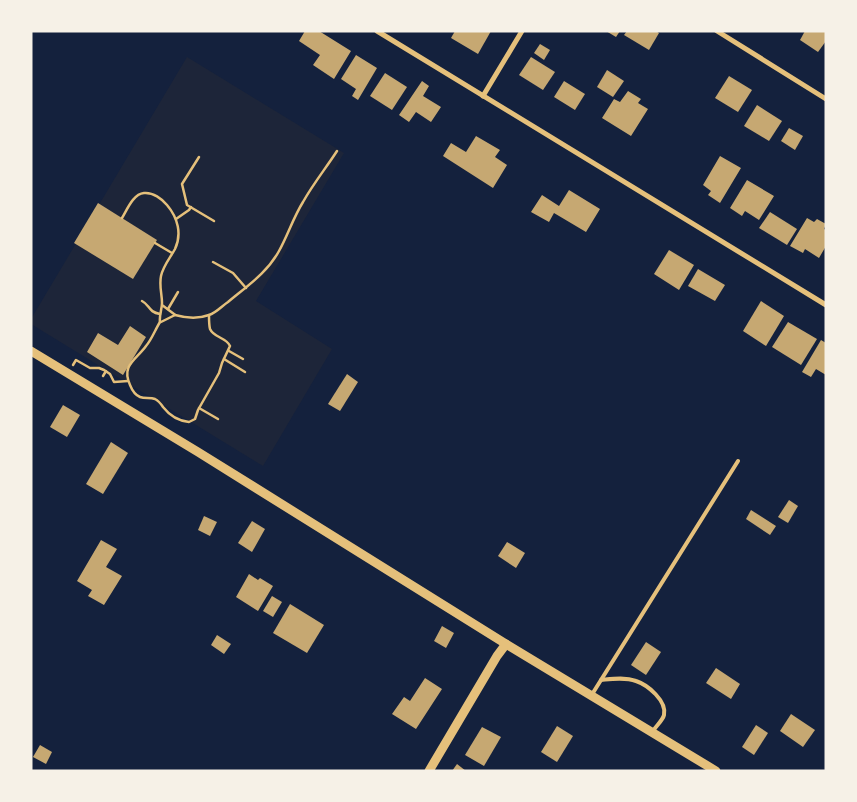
<svg xmlns="http://www.w3.org/2000/svg" width="857" height="802" font-family="'Sofia Sans Condensed',sans-serif">
	<style>
		.green { fill: #1d2539 }
		.building { fill: #c6a872 }
		.lines { fill: none; stroke-linecap: round; stroke-linejoin: round }
		.path { stroke: #e5c07b; stroke-width: 2.5 }
		.service { stroke: #e5c07b; stroke-width: 4 }
		.minor { stroke: #e5c07b; stroke-width: 5 }
		.tertiary { stroke: #e5c07b; stroke-width: 9 }
	</style>
	<rect width="100%" height="100%" fill="#14213d"/>
	<path class="green" d="M187,57l157,96 -88,148 76,48 -69,117 -232,-142v-5z"/>
	<g class="building">
		<path d="M305,31h14l32,20 -17,28 -21,-14 7,-10 -21,-14z"/>
		<path d="M455,31h36l-13,23 -27,-16z"/>
		<path d="M606,31h14l-4,6z"/>
		<path d="M627,31h29l3,2 -10,17 -25,-15z"/>
		<path d="M805,31h21v10l-8,11 -18,-12z"/>
		<path d="M540,44l10,6 -6,10 -10,-7z"/>
		<path d="M356,55l21,13 -19,32 -6,-4 4,-7 -15,-10z"/>
		<path d="M531,57l24,15 -12,18 -24,-15z"/>
		<path d="M607,70l17,11 -11,16 -16,-10z"/>
		<path d="M385,73l22,14 -15,23 -22,-14z"/>
		<path d="M729,76l23,14 -14,22 -23,-14z"/>
		<path d="M422,81l7,5 -6,10 18,11 -10,15 -15,-10 -7,10 -10,-7z"/>
		<path d="M564,81l21,13 -10,16 -21,-13z"/>
		<path d="M628,91l13,8 -3,4 10,6 -17,27 -29,-18 12,-19 6,3z"/>
		<path d="M757,105l25,16 -13,20 -25,-15z"/>
		<path d="M789,128l14,8 -8,14 -14,-9z"/>
		<path d="M476,136l24,14 -5,7 12,8 -14,23 -50,-32 8,-13 15,9z"/>
		<path d="M720,156l21,12 -21,35 -12,-8 3,-4 -8,-6z"/>
		<path d="M747,180l27,16 -15,24 -14,-9 -3,5 -12,-8z"/>
		<path d="M569,190l31,19 -14,23 -32,-19 -5,9 -18,-10 11,-17 17,11z"/>
		<path d="M98,203l59,37 -24,39 -59,-36z"/>
		<path d="M770,212l27,17 -10,16 -28,-17z"/>
		<path d="M807,218l7,4 3,-3 9,5 -2,5 2,1v16l-7,12 -14,-9 -2,4 -13,-7z"/>
		<path d="M669,250l25,15 -15,25 -25,-16z"/>
		<path d="M698,269l27,16 -10,16 -27,-15z"/>
		<path d="M761,301l23,15 -18,30 -23,-15z"/>
		<path d="M788,322l29,17 -16,26 -29,-18z"/>
		<path d="M130,326l16,11 -23,38 -36,-23 11,-19 20,12z"/>
		<path d="M821,340l5,3v32l-10,-6 -5,8 -9,-5z"/>
		<path d="M347,374l11,8 -18,29 -12,-7z"/>
		<path d="M63,405l17,10 -13,22 -17,-10z"/>
		<path d="M111,442l17,11 -25,41 -17,-10z"/>
		<path d="M789,500l9,6 -10,17 -10,-6z"/>
		<path d="M751,510l25,16 -6,9 -24,-16z"/>
		<path d="M204,516l13,6 -7,14 -12,-6z"/>
		<path d="M252,521l13,8 -13,23 -14,-9z"/>
		<path d="M101,540l16,9 -11,18 16,9 -18,29 -16,-9 4,-6 -15,-9z"/>
		<path d="M507,542l18,11 -9,15 -18,-12z"/>
		<path d="M249,574l9,6 2,-2 13,8 -15,25 -22,-14z"/>
		<path d="M272,596l10,6 -9,15 -10,-6z"/>
		<path d="M290,604l34,21 -17,28 -34,-20z"/>
		<path d="M442,626l12,7 -8,15 -12,-7z"/>
		<path d="M217,635l14,9 -7,10 -13,-9z"/>
		<path d="M646,642l15,10 -15,23 -15,-10z"/>
		<path d="M716,668l24,16 -9,15 -25,-16z"/>
		<path d="M425,678l17,11 -26,40 -24,-15 12,-17 6,4z"/>
		<path d="M791,714l24,16 -12,17 -23,-16z"/>
		<path d="M756,725l12,8 -14,22 -12,-8z"/>
		<path d="M557,726l16,10 -16,26 -16,-10z"/>
		<path d="M482,727l19,10 -17,29 -19,-11z"/>
		<path d="M40,745l12,7 -6,12 -13,-7z"/>
		<path d="M457,764l9,7h-14z"/>
	</g>
	<g class="lines">
		<g class="path">
			<path d="M199,157l-17,27 5,21 27,16"/>
			<path d="M122,218c5,-8 11,-24 22,-25 9,-1 18,6 23,12 11,13 15,29 8,44 -5,9 -12,17 -14,27 -2,10 1,18 1,27 0,6 -3,13 -2,19h1l14,-7 -1,-1 -12,-9"/>
			<path d="M176,219l13,-9 2,-3"/>
			<path d="M155,243l17,10"/>
			<path d="M213,262l20,11 13,15"/>
			<path d="M142,301c8,4 6,11 18,13"/>
			<path d="M168,309l10,-17"/>
			<path d="M175,315c11,3 23,4 34,0 7,-2 13,-9 19,-13 19,-16 39,-29 51,-51 9,-16 14,-33 24,-49 10,-18 23,-34 34,-51"/>
			<path d="M160,322c-5,8 -8,17 -14,24 -10,14 -25,19 -16,39 2,5 5,10 10,12 5,2 10,0 15,2 4,2 6,5 8,8 7,9 16,14 26,15l6,-3 3,-9 21,-37 3,-10 8,-17c-4,-9 -16,-8 -20,-17 -1,-4 -1,-9 -1,-14"/>
			<path d="M229,351l14,8"/>
			<path d="M224,359l21,13"/>
			<path d="M73,365l3,-5 14,8h9l5,2 6,4 4,8 14,-1"/>
			<path d="M103,376l3,-5"/>
			<path d="M199,408l19,11"/>
		</g>
		<g class="service">
			<path d="M601,680c11,-1 24,-3 35,1 12,4 31,20 28,34 -1,5 -8,11 -11,16"/>
			<path d="M591,696l147,-235"/>
		</g>
		<g class="minor">
			<path d="M377,31l449,274"/>
			<path d="M717,31l109,68"/>
			<path d="M483,96l39,-65"/>
		</g>
		<g class="tertiary">
			<path d="M31,351l167,101 308,192 210,127"/>
			<path d="M429,771l68,-115 9,-12"/>
		</g>
	</g>
	<rect width="857" height="802" fill="none" stroke="#f6f1e7" stroke-width="65"/>
</svg>
